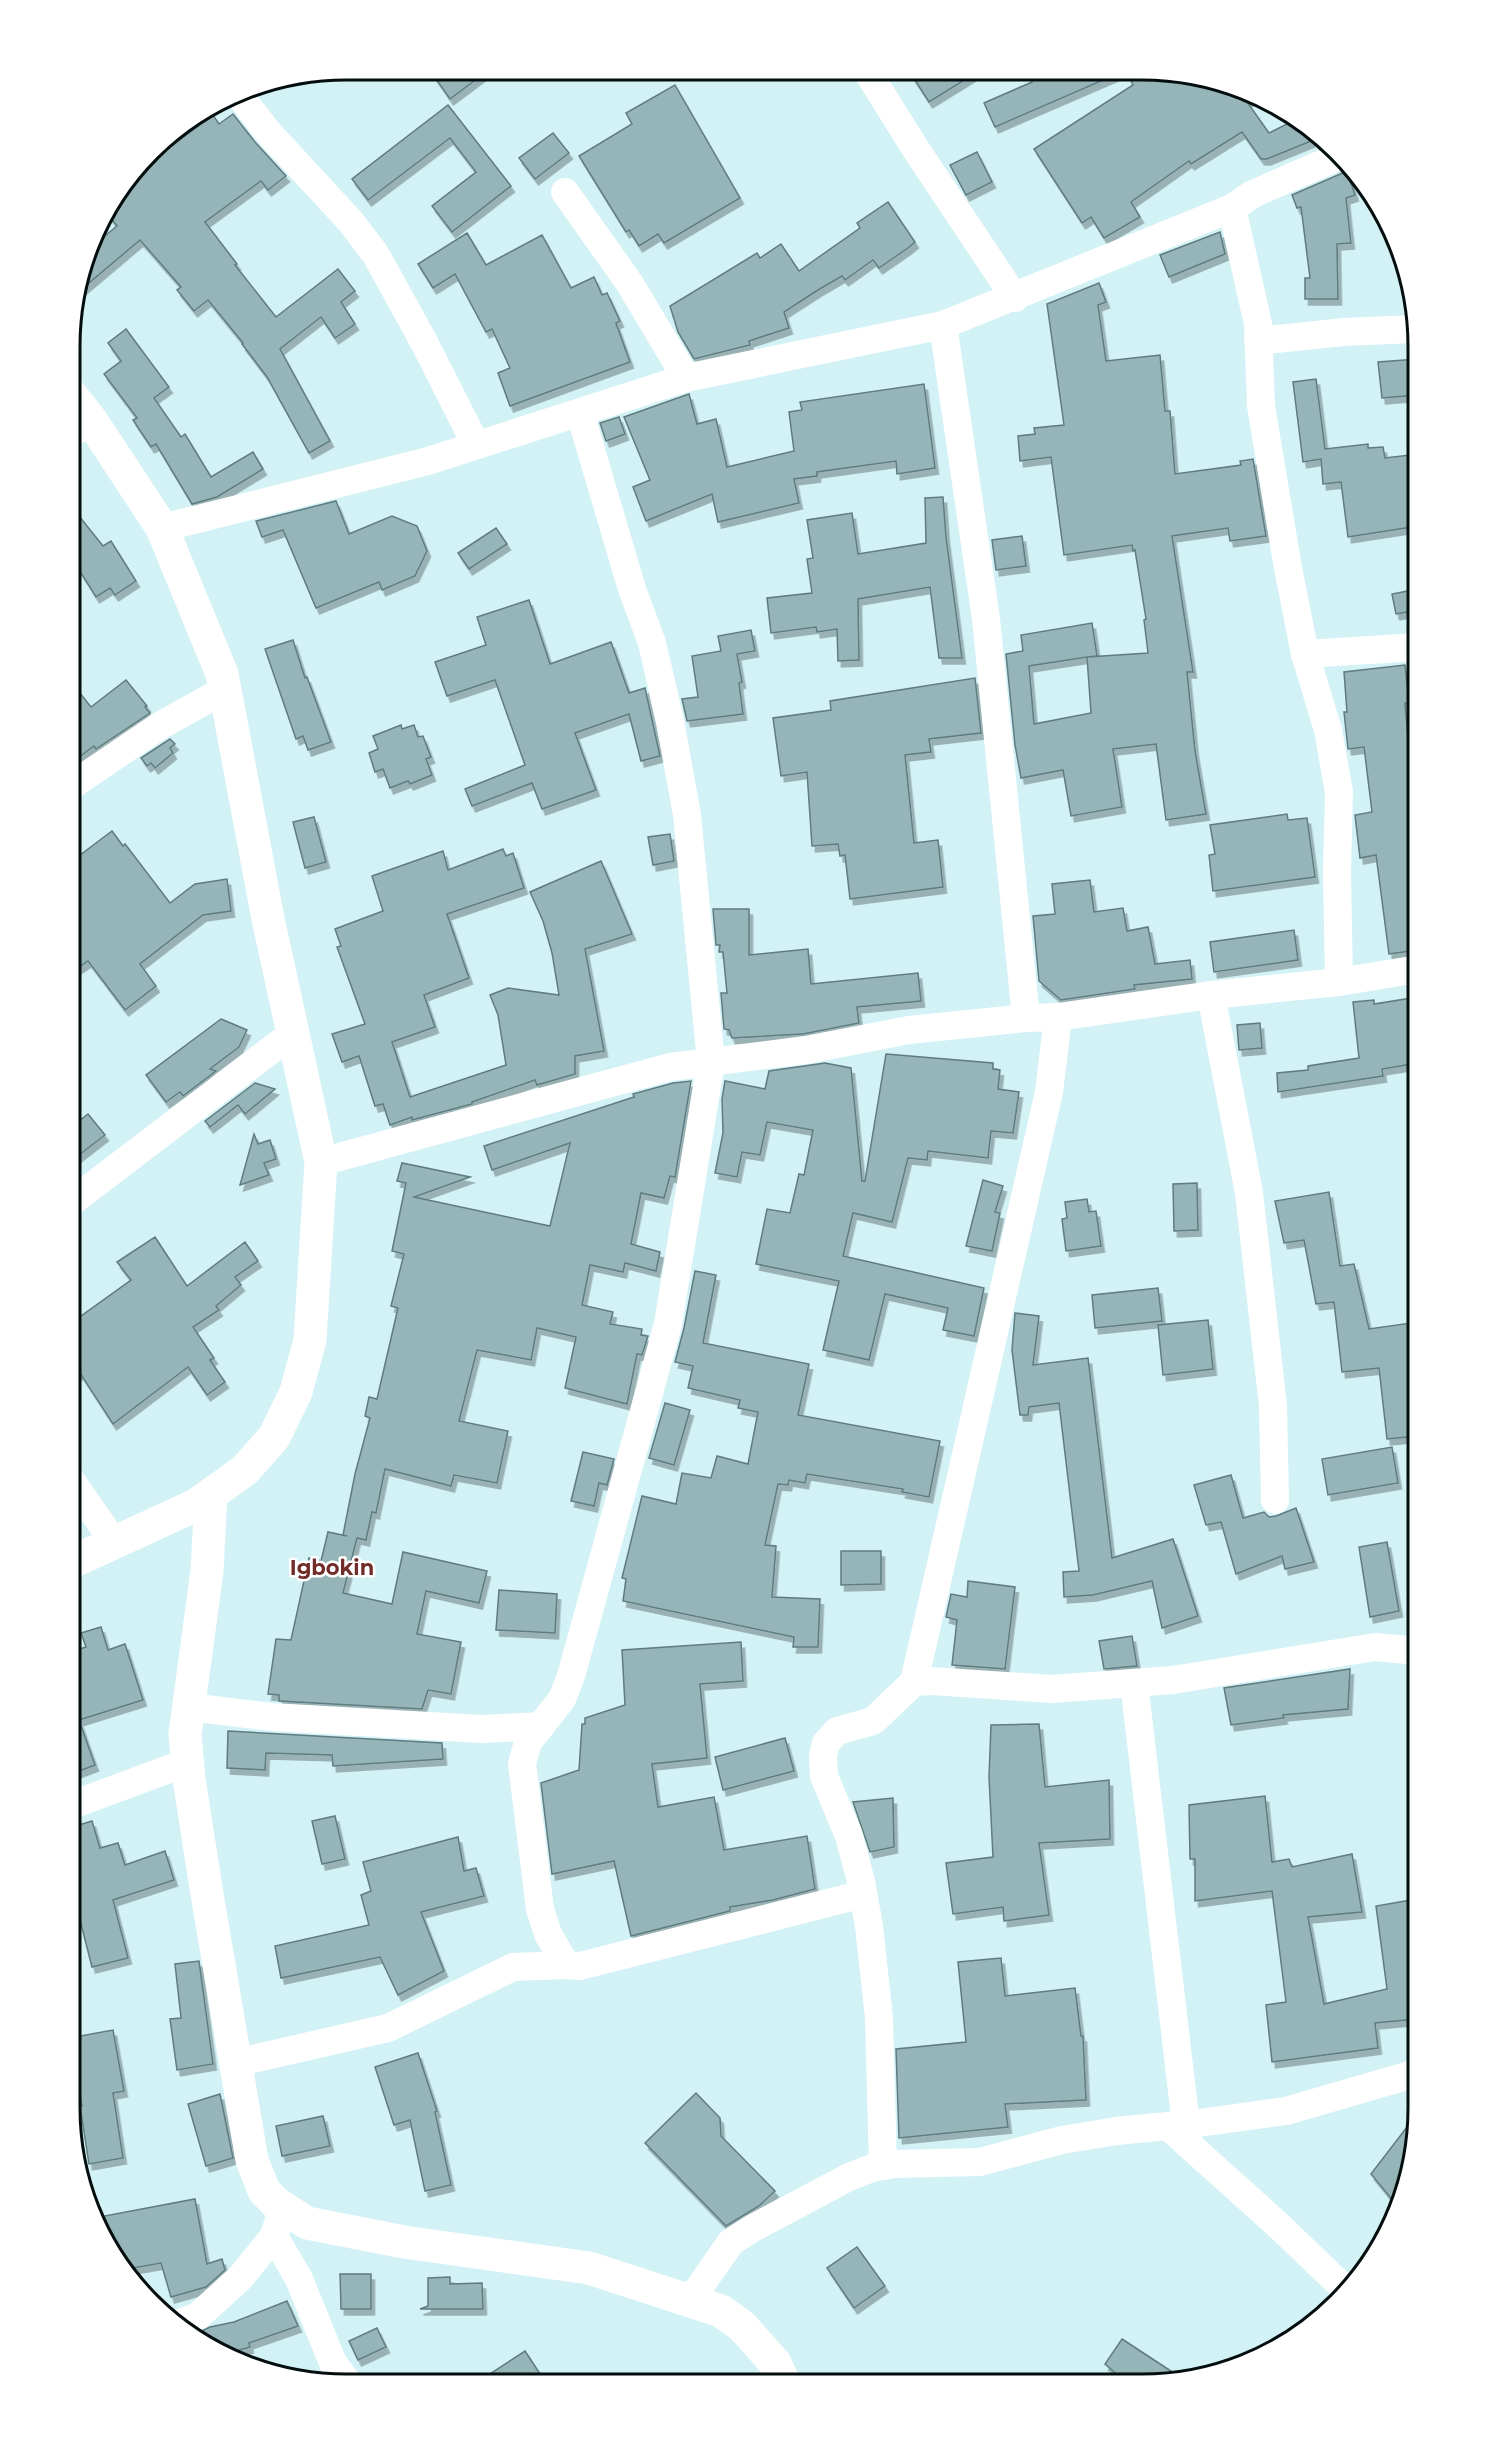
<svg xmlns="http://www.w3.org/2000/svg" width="1487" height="2454" font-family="Montserrat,sans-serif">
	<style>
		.building { fill: #96b5b8; stroke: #5f7c80; stroke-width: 1.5; fill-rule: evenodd; filter: url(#shadow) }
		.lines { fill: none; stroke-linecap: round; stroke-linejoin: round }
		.street { stroke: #fff; stroke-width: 28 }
		.secondary { stroke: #fff; stroke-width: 33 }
		.labels { text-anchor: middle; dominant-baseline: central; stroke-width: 5; stroke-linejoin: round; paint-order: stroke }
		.quarter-label { font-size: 21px; font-weight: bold; fill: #712b29; stroke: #fff }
		.rim { fill: none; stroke: #040e0f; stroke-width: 3 }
	</style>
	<defs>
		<filter id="shadow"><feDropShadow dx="3.5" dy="6" stdDeviation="0" flood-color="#0004"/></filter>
	</defs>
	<rect width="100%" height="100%" fill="#d2f2f6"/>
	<g class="building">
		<path d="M429,69h61l-40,30z"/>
		<path d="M909,71h70l-50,31z"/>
		<path d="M1027,71h97l-129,56 -11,-24 48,-21z"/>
		<path d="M1126,71h52l70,19 9,5 -10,7 22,31 28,-14 13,7 11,11 -54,22h-6l-19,-27 -51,32 -2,-3 -58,41 9,15 -36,21 -13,-21 -9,6 -48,-74 99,-64z"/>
		<path d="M675,85l65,113 -76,45 -6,-9 -19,12 -10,-16 -3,2 -47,-76 53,-32 -6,-11z"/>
		<path d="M448,105l63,81 -59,46 -20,-26 44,-34 -26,-34 -82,62 -16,-21z"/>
		<path d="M233,114l22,28 31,34 -18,14 -7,-9 -56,41 32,42 -2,1 41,52 62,-48 17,22 -14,11 14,22 -20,14 -14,-21 -41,32 50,92 -21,12 -42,-76 -25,-33 1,-1 -35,-43 -14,11 -17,-21 4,-3 -41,-47 -64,54 14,-46 27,-22 -11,-14 57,-74 3,-2 7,9 40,-30 6,9z"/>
		<path d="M553,133l16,20 -34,26 -16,-21z"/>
		<path d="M977,152l15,30 -26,13 -16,-30z"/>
		<path d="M1347,171l8,24 -9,3 5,45 -14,1 1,55h-33v-21h5l-9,-71 -4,1 -5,-13z"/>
		<path d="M888,202l27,40 -7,6 -29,20 -6,-8 -28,20 -3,-4 -24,14 -34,22 5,16 -40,13 1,4 -56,14 -16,-27 -8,-26 87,-53 3,5 21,-14 18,27 61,-43 -3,-5z"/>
		<path d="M1220,232l5,22 -56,23 -9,-22z"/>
		<path d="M467,233l19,32 56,-30 29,53 23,-11 8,18 5,-2 13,28 -4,2 14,39 -120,44 -12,-33 12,-5 -18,-39 -6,3 -31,-58 -22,14 -15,-24z"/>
		<path d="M1099,283l7,19 -8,3 8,56 54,-6 5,56h5l5,63 66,-9 -1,-4 13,-2 13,77 -36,5 -2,-13 -56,8 21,136h-6l8,79 11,63 -40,6 -10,-76 -43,5 9,58 -51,9 -8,-46 -42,8 -6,-33 -9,-91 17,-3 -2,-16 71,-12 5,33 -10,1 61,-4 -4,-33 2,-1 -11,-69 -2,1 -1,-6 -68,10 -13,-98 -31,4 -2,-25 17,-2 -1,-6 30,-3 -17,-121zM1087,657l4,56 -57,11 -5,-58z"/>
		<path d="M126,329l43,58 -15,11 27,39 4,-3 26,43 42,-25 10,17 -46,28 -25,7 -36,-60 -5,3 -18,-27 4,-2 -33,-44 17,-13 -13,-18z"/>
		<path d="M1418,359v36l-36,3 -4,-36z"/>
		<path d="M1316,379l9,70 43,-5v4l15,-1 2,11 33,-4v72l-70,11 -7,-55 -18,2 -2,-25 -18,3 -10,-80z"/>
		<path d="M924,384l11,84 -38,6 -1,-13 -79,11v4l-23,3 5,24 -81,19 -6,-28 -66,27 -13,-34 17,-7 -26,-63 65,-23 8,30 19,-5 11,48 67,-16 -5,-39 13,-2 -2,-8z"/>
		<path d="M619,417l6,17 -19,7 -6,-18z"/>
		<path d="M943,497l3,40 16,121h-23l-9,-71 -72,12 1,61 -21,1 -1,-32 -20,3 -1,-5 -45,6 -4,-35 45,-5 -5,-34 6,-1 -6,-38 45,-7 6,41 68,-11 -1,-45z"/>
		<path d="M336,501l13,33 43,-18 25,10 10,25 -12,25 -33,14 -3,-8 -63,26 -33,-78 -21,7 -6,-16z"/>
		<path d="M71,506l32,40 8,-5 25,40 -21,14 -5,-7 -14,9 -25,-40z"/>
		<path d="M496,528l11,16 -38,25 -11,-16z"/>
		<path d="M1022,536l4,30 -30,4 -4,-30z"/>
		<path d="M1418,589v21l-22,4 -4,-20z"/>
		<path d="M529,600l21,64 61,-22 18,51 16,-5 15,68 -19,5 -12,-47 -54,19 21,57 -54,19 -10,-26 -60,23 -7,-17 60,-24 -30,-85 -48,16 -12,-34 51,-17 -9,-28z"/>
		<path d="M751,630l4,21 -18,3 5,28 -3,1 4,31 -56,7 -5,-22 16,-2 -6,-41 29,-5 -3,-15z"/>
		<path d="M293,640l12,38 2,-1 24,65 -23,8 -5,-14 -7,3 -31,-90z"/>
		<path d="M1405,665l4,38h-4l5,58 8,-1v190l-29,4 -13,-99 -16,3 -5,-43 17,-3 -8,-65 -16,2 -4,-37h3l-3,-40z"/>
		<path d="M975,678l6,55 -52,6 2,13 -26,3 9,88 24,-3 5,47 -93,12 -5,-44 -5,1 -2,-12 -26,2 -5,-74 -26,4 -8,-58 58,-8 -1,-9z"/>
		<path d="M126,680l21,26 -2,1 5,6 -54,36 -2,-3 -23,17v-81l20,25z"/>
		<path d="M401,725l1,4 12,-4 4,12 5,-1 8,21 -5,2 6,16 -22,9 -2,-3 -18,7 -7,-19 -8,3 -6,-19 9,-4 -5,-13z"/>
		<path d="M170,739l5,5 -5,4 3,5 -18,15 -4,-5 -4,3 -6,-8z"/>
		<path d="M1287,814l1,6 19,-2 8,59 -102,14 -4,-36 6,-1 -5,-29z"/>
		<path d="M314,817l12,45 -21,6 -12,-46z"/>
		<path d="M112,831l11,15 2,-2 45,59 25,-19 32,-5 4,32 -28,4 -63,49 16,22 -31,24 -37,-49 -18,12 1,-111z"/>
		<path d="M670,834l4,27 -21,4 -5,-28z"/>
		<path d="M503,849l3,7 7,-3 11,35 -77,26 22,64 -45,17 11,32 -43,15 18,55 96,-32 -8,-50 -8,-20 18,-7 51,7 -7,-42 -9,-32 -13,-29 71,-31 31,73 -47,15 19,102 -29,5v18l-38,11 -2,-5 -63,22v2l-60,16v-3l-22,8 -7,-21 -8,2 -16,-50 -17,6 -10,-28 33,-10 -28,-77 4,-1 -6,-17 48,-18 -11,-35 71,-25 5,19z"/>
		<path d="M1090,880l4,32 29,-4 4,23 21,-4 7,37 35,-4 2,19 -58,6 1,4 -74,11 -22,-19 -6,-65 22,-2 -3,-30z"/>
		<path d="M713,909h36v46l59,-6 3,35 107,-11 3,28 -64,6 2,16 -56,11 -71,4 -3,-8 -5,-1 -3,-36h6l-4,-41h-4l1,-7h-4z"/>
		<path d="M1294,930l4,30 -84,12 -4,-30z"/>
		<path d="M1418,997v66l-36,6 1,7 -105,16 -1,-19 31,-3v-4l51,-8 -6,-56 21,-2v4z"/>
		<path d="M221,1019l26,11 -8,17 -29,22 6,2 -33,25 -3,-4 -14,10 -20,-27z"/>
		<path d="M1260,1023l2,25 -23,2 -2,-25z"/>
		<path d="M886,1054l107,9v6l7,1 -2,19 21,3 -6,41 -22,-2 -3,27 -60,-7 -1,9 -19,-2 -16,64 -39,-9 -10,43 141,32 -10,48 -31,-6 5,-22 -63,-14 -16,66 -46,-10 16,-69 -83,-17 11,-55 23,4 9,-39 5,1 9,-45 -46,-8 -7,33 -18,-3 -5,25 -22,-4 8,-40 -1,-34 3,-18 40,8 4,-18 56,-8 26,5 11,113h3z"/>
		<path d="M691,1081l-16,96 -5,-1 -6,22 -23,-5 -10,51 29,8 -4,19 -31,-8 -2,9 -33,-7 -8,40 31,7 -3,12 32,5 -1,6 7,1 -6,19 -5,-1 -10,50 -62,-16 11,-51 -39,-9 -6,32 -54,-10 -18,71 49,10 -11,52 -43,-8 -3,11 -66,-17 -9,44 -4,-1 -6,28 -9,-2 -14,55 49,11 11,-52 84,19 -8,32 -53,-12 -9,43 44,8 -10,52 -23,-4 -6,19 -143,-8v-6l-11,-1 8,-55 15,1 18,-82 12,3 7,-29 19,4 -4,-1 12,-61 15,-56 -5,-2 4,-19 8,2 21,-91 -7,-2 13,-52 -12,-3 14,-68 -9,-2 5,-18 68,14 -56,20 136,29 20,-83 -78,27 -8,-24 150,-49 -1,-3 40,-11z"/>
		<path d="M255,1083l20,6 -30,25 -7,-9 -28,22 -5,-6z"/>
		<path d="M88,1114l17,21 -35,27v-34z"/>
		<path d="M254,1134l4,10 12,-4 6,19 -12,4 5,12 -29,10z"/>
		<path d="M983,1180l20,6 -8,26 5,1 -8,38 -26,-5z"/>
		<path d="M1197,1183l1,47 -24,1 -1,-47z"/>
		<path d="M1329,1192l11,74 14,-2 15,65 49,-7v114l-31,3 -8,-71 -37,4 -8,-70 -18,2 -12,-64 -20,3 -9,-42z"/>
		<path d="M1087,1199l2,13 7,-1 5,35 -35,5 -4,-32 5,-1 -2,-16z"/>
		<path d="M155,1237l32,49 58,-44 13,19 -23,16 6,8 -25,21 3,4 -26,17 21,31 -4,2 15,22 -18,13 -19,-28 -75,57 -33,-51 -10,7v-56l61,-44 -14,-18z"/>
		<path d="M695,1271l21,4 -13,68 106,21 -11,51 142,26 -11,56 -27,-5 1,-3 -96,-15 -2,9 -16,-3 -1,5 -10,-1 -13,61 11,1 -4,51 48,2 -2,48h-25l1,-10 -171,-36 3,-22 -4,-1 20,-82 34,8 6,-31 29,5 6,-22 31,8 10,-52 -20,-4 2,-8 -52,-12 5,-22 -18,-4 9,-34z"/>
		<path d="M1158,1288l4,33 -67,7 -3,-33z"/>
		<path d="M1015,1313l24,3 -6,49 55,-7 24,200 61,-19 25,77 -36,12 -10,-47 -59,14 -29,2 -1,-25 16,-1 -20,-168 -30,4 -1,8h-8l-8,-65z"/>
		<path d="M1208,1320l5,49 -50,6 -5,-50z"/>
		<path d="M665,1403l25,7 -16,55 -25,-7z"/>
		<path d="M1392,1447l6,36 -70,12 -6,-36z"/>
		<path d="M583,1452l31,7 -7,26 -8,-2 -5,23 -23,-5z"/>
		<path d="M1231,1475l12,43 21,-6 5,5 7,-1 20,-8 18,54 -29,7 -3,-13 -46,18 -15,-52 -15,3 -12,-40z"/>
		<path d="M1387,1542l12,69 -29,6 -11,-70z"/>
		<path d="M841,1551h40v33l-40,1z"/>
		<path d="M968,1581l47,6 -10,82 -53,-4 5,-45 -11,-3 5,-23 16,3z"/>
		<path d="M499,1590l58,4 -2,39 -59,-3z"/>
		<path d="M101,1627l7,23 17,-6 18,56 -64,20 16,45 -26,10 1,-123 16,-5 -5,-14z"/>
		<path d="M1132,1636l5,30 -33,3 -5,-28z"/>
		<path d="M741,1642l2,39 -43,3 7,74 -55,6 6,43 56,-10 10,53 83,-14 8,53 -42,11 -43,7v4l-99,25 -17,-75 -62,13 -11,-91 38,-13 3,-46h3v-6l40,-13 -3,-55z"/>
		<path d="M1350,1669l-2,40 -65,6 1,3 -53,7 -7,-37z"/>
		<path d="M1039,1724l6,63 64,-7 1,59 -71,4 10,72 -45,6 -1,-14 -50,7 -7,-51 47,-6 -4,-80 2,-52z"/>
		<path d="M228,1731l214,12 1,16 -110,7 -1,-11 -66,-2 -1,17 -38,-2z"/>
		<path d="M785,1738l9,33 -71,19 -8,-33z"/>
		<path d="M1265,1796l7,66 17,-3 3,8 60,-13 10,58 -54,5 16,87 63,-15 -11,-83 41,-7v120l-42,4 3,25 -106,14 -6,-57 20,-3 -14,-111 -77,10v-42h-5l-1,-54z"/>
		<path d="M893,1798l1,49 -24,5 -17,-50z"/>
		<path d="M335,1816l10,43 -23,5 -10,-43z"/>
		<path d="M92,1821l8,27 18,-5 7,22 40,-14 9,29 -61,20 15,58 -36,9 -14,-55 -9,3v-87z"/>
		<path d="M458,1837l6,34 12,-3 8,28 -63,16 23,59 -46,24 -18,-38 -99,21 -6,-32 94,-21 -8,-30 10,-4 -8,-29z"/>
		<path d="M1001,1958l4,38 70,-8 6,48h2l3,64 -81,4 3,23 -109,11 -3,-89 70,-7 -8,-80z"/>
		<path d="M199,1961l14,103 -36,6 -7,-51 11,-1 -6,-54z"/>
		<path d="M113,2030l11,61 -11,2 10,65 -34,6 -9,-58h2l-13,-68z"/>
		<path d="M418,2053l19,58 -2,1 16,73 -26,6 -15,-71 -16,5 -19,-58z"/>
		<path d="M696,2093l24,25 1,18 54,55 -16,15 -33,20 -81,-83z"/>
		<path d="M220,2094l13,64 -27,8 -18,-62z"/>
		<path d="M1417,2114v13l-11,60 -12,15 -23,-28z"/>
		<path d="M323,2116l7,30 -48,10 -6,-30z"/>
		<path d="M195,2199l12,65 15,-5 3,11 -19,17 -35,10 -10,-34 -39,7 -20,-34 -3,-19z"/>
		<path d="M857,2247l28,39 -31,22 -27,-40z"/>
		<path d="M340,2274h31v35h-30z"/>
		<path d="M450,2277v7l32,-1 1,26h-63l8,-3v-28z"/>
		<path d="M287,2301l11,25 -49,17 1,4 -27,8 -32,-19 19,-9 24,-5z"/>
		<path d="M377,2328l9,19 -28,13 -9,-19z"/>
		<path d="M1122,2339l58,38 -38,8h-13l-24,-21z"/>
		<path d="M525,2351l21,32h-70z"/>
	</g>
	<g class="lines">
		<g class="street">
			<path d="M867,71l50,80 98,147"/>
			<path d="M237,92l30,39 84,91 25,33 49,89 51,101"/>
			<path d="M565,192l65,92 56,94"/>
			<path d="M1232,208l26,116 3,82 27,162 17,86 23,76 11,62 -2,79 2,111"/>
			<path d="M943,325l43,294 40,399"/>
			<path d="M1258,341l86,-9 71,-3"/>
			<path d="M580,413l52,176 20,54 18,78 17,94 24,247 -43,262 -97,352 -9,23 -34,43 -6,22 18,145 8,25 18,31 14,1 283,-72"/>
			<path d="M71,434l20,-14"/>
			<path d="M162,528l266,-67 258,-83 257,-53 289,-117 21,-14 87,-38"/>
			<path d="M1305,654l113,-7"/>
			<path d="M71,786l87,-59 66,-37"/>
			<path d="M1211,995l38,198 24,213 2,94"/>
			<path d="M321,1162l349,-95 136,-17 103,-20 117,-12 32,-1 153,-22 128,-13 79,-13"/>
			<path d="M70,1203l222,-169"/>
			<path d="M70,1479l44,63"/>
			<path d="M914,1682l135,-590 9,-75"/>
			<path d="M1134,1683l52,442"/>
			<path d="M189,1707l83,10 210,12 59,-3"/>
			<path d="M69,1806l119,-44"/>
			<path d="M235,2063l153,-35 125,-61 53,-2"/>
			<path d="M1169,2127l109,98 69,66"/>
			<path d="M883,2166l-4,-148 -10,-92 -8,-45 -12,-45 -25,-60 -1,-20 3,-13 11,-12 36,-10 41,-39 17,-1 121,8 121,-9 202,-33 43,4"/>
			<path d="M274,2236l25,43 34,84 15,20"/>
			<path d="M690,2301l41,-59 22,-14 96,-51 23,-9 23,-4 85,-2 82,-22 54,-9 83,-8 87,-12 131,-38"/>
			<path d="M174,2325l24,-9 42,-38 34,-42 9,-29"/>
		</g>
		<g class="secondary">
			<path d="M211,1495l-4,76 -22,163 4,45 17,109 46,272 12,31 12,12 31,20 97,19 185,26 132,43 21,15 33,37 10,21"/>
			<path d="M70,1563l126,-58 49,-35 29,-33 22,-45 14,-52 11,-178 -53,-243 -46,-245 -60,-146 -71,-108 -20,-25"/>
		</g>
	</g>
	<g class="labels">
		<g class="quarter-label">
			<text x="332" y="1567">Igbokin</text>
		</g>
	</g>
	<path d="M0 0H1487V2454H0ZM346 80H1142A266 266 0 0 1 1408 346V2108A266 266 0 0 1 1142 2374H346A266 266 0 0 1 80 2108V346A266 266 0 0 1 346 80Z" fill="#fff" fill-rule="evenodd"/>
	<path class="rim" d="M346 80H1142A266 266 0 0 1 1408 346V2108A266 266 0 0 1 1142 2374H346A266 266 0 0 1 80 2108V346A266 266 0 0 1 346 80Z"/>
</svg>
